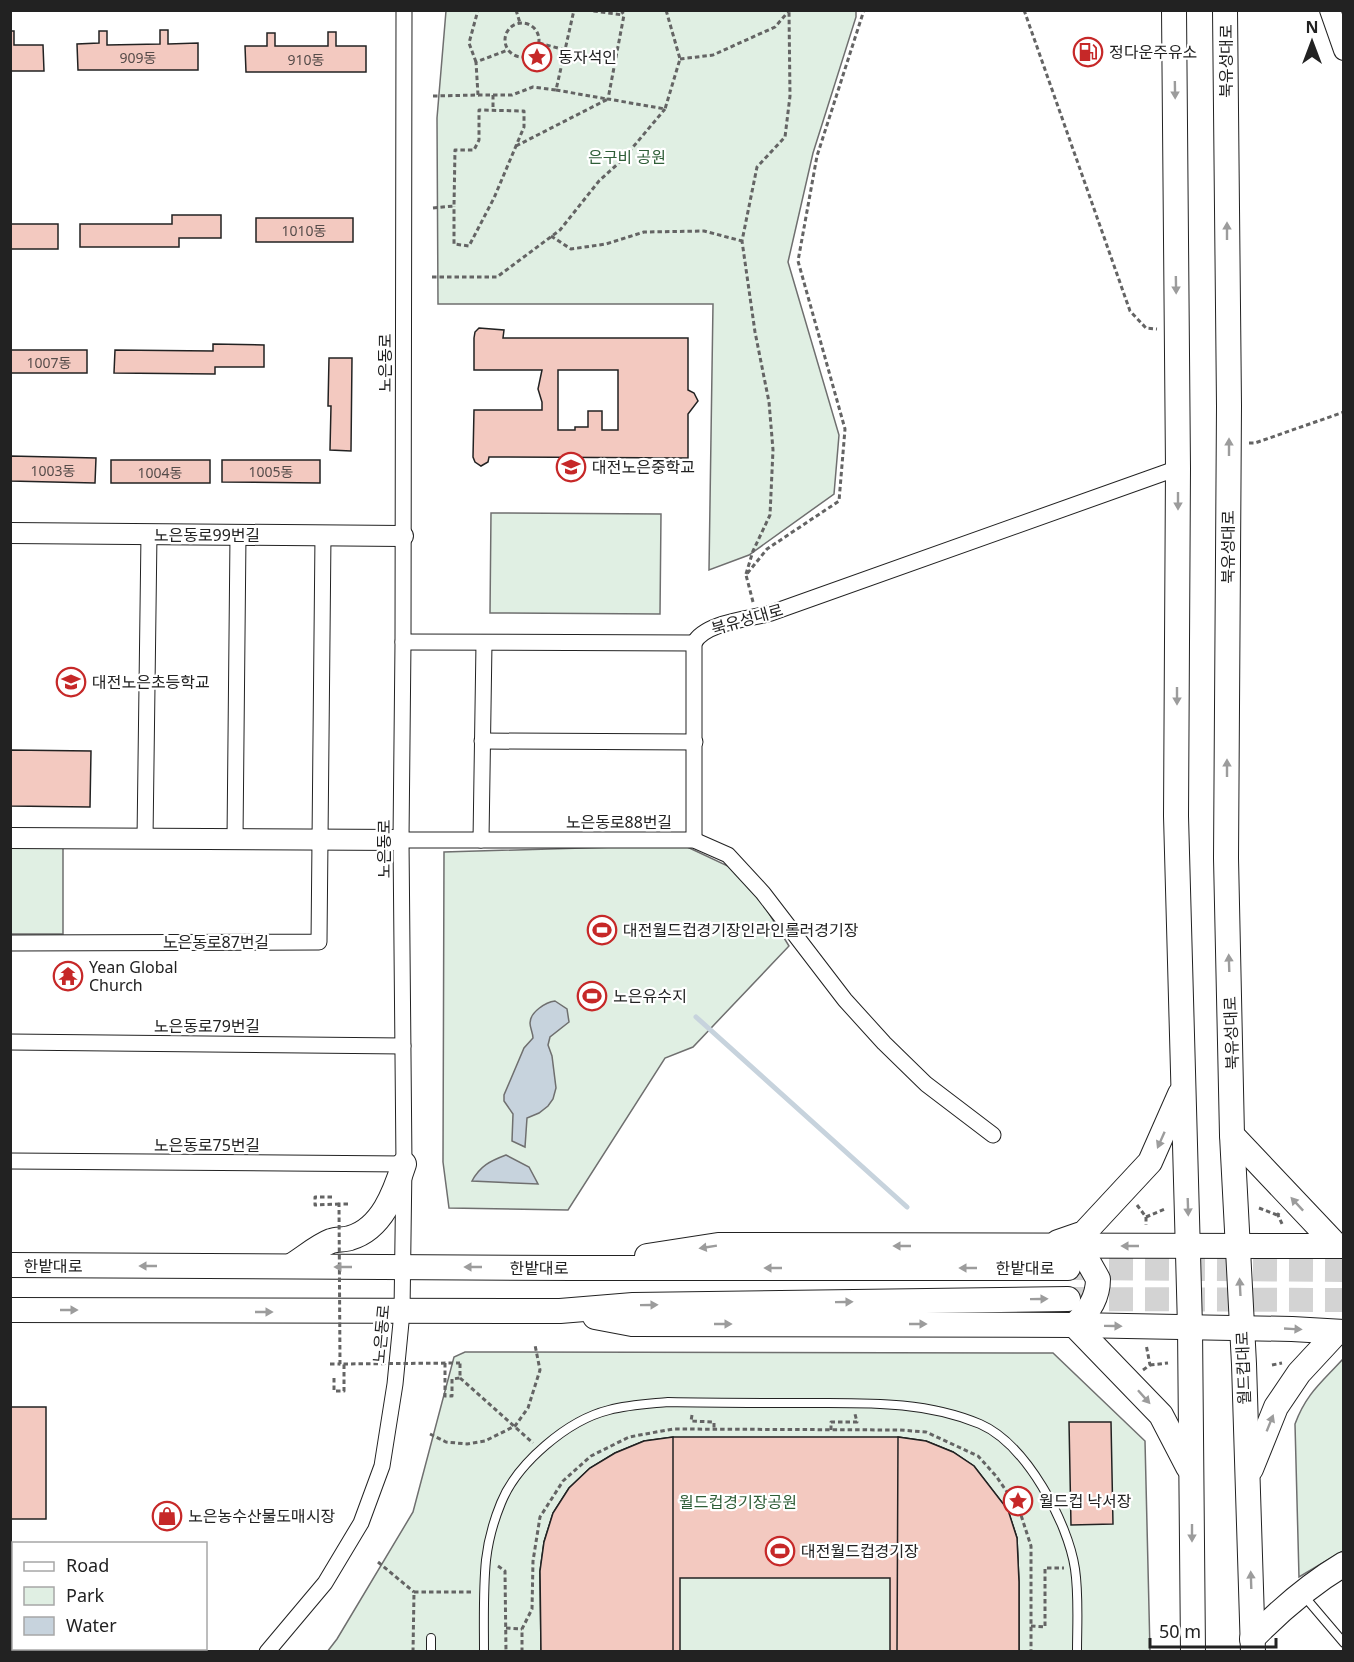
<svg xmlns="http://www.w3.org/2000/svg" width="1354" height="1662" font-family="'Noto Sans','Noto Sans KR',sans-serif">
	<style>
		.green { fill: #e0efe3; stroke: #6f6f6f; stroke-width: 1.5 }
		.water { fill: #c7d3dd; stroke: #6f6f6f; stroke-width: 1.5 }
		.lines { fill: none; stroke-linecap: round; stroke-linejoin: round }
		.stream { stroke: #c7d3dd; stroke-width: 5 }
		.building { fill: #f3c9c0; stroke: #222; stroke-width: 1.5; fill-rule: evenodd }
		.primary-tunnel { stroke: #d3d3d3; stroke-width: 24; stroke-dasharray: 24 12; stroke-linecap: butt }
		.service-casing { stroke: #222; stroke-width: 10 }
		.minor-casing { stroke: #222; stroke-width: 17 }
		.tertiary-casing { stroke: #222; stroke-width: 22 }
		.primary-casing { stroke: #222; stroke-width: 26 }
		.path { stroke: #646464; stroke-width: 3; stroke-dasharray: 4.5 3; stroke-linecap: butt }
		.service { stroke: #fff; stroke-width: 8 }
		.minor { stroke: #fff; stroke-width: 15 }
		.tertiary { stroke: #fff; stroke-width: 20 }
		.primary { stroke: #fff; stroke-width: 24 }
		.path-bridge { stroke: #646464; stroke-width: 3; stroke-dasharray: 4.5 3; stroke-linecap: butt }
		.oneway { fill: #9c9c9c }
		.labels { text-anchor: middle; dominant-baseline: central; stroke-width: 4.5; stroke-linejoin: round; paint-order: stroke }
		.number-label { font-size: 14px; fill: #564c4a }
		.poi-label { font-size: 16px; fill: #222; stroke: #fff; text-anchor: start }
		.street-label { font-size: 16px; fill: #222; stroke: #fff }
		.park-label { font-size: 16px; fill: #2f5e38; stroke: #fff }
	</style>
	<rect width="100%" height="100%" fill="#fff"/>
	<g class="green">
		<path d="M446,11h410v6l-43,136 -25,109 51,173 -5,59 -85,61 -40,15 4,-266h-275l-1,-186z"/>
		<path d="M491,513l170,1 -1,100 -170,-1z"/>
		<path d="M10,842h53v92h-52z"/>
		<path d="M683,845l47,22 32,35 27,44 -96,101 -28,11 -97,152 -119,-2 -6,-46 1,-310z"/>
		<path d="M465,1352l588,1 92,88 5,210 -823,1 10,-13 76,-127 41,-155z"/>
		<path d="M1342,1360h1v191l-44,26 -4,-153c11,-30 26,-41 47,-64z"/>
	</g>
	<g class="water">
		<path d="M555,1001l12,8 2,13 -19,15 -2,8 4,11 4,32 -3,11 -5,7 -9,7 -12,5 -2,29 -13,-6 1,-27 -9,-13v-6l20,-47 9,-10c0,-5 -3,-10 -3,-15 0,-11 16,-21 25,-22z"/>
		<path d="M506,1155l23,12 9,17 -66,-3c8,-15 18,-20 34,-26z"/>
	</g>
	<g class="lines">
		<path class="stream" d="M696,1017l211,190"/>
	</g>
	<g class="building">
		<path d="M160,30h8v14l30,-1v27h-120l-1,-26 22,-1v-12h8v14l53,-1z"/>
		<path d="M10,31h4v14h29l1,26h-34z"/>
		<path d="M328,32h8v14h30v26h-120l-1,-26h22v-13h8v13h53z"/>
		<path d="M172,215h49v23h-42v9h-99v-23h92z"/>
		<rect x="256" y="218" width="97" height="24"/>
		<rect x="10" y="224" width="48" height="25"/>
		<path d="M479,328l25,2 -1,8h185v52l6,3 4,8 -10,13v44l-199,-1 -1,5 -7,4 -6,-4 -2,-5 1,-47h68v-8l-4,-13 4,-19h-68v-32l1,-6zM558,370h60v60h-16v-19h-14v16h-13v3h-17z"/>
		<path d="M213,344l51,1v22h-49v7l-101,-1 1,-23 98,1z"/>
		<rect x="10" y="350" width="77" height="23"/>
		<path d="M329,358h23l-1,93 -21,-1 1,-44h-3z"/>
		<path d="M10,456l86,2 -1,25 -85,-2z"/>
		<rect x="111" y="460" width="99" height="23"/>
		<path d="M222,460h98v23l-98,-1z"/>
		<path d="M10,750l81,1 -1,56 -80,-1z"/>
		<rect x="10" y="1407" width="36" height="112"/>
		<path d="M1069,1422h42l2,102 -42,1z"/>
		<path d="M673,1437h225l28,4 27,11 21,14 34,44 9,28 2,44v70h-129v-74h-210v74h-139l-1,-81 4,-29 9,-29 16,-25 21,-20 25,-15 29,-12z"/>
		<path d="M673,1437v215h-132l-1,-81 4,-29 9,-29 16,-25 21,-20 25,-15 29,-12z"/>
		<path d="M898,1437l28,4 27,11 21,14 34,44 9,28 2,44v70h-122z"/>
	</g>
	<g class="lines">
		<g class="primary-tunnel">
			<path d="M1073,1268l271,2"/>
			<path d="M1073,1299l271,1"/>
		</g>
		<g class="service-casing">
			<g id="service">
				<path d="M10,1584l4,1"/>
				<path d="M1304,1596l40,47"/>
				<path d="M116,1648l3,4"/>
				<path d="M431,1652v-14"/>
				<path d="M484,1652c0,-31 -1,-62 2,-92 2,-18 8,-40 15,-57 16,-40 67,-83 108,-93 19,-5 39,-6 59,-8 47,1 94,1 142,1 57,0 116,-2 170,21 46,20 88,98 95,145 4,27 2,55 2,83"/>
			</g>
		</g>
		<g class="minor-casing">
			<g id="minor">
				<path d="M403,642l291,1v197"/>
				<path d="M694,643c11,-21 56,-24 77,-30l407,-145"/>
				<path d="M482,741l213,1"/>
				<path d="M145,839l4,-305"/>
				<path d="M235,839l3,-304"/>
				<path d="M401,840h293l34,15 35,38 82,107 39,43 42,41 67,51"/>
				<path d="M481,840l3,-197"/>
				<path d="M10,943l309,-1 4,-407"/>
				<path d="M10,1042l393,4"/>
				<path d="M10,1161l394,3"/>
				<path d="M267,1652l58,-69 36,-60 21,-57 13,-82 7,-72 2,-148 -3,-324 2,-198 1,-632"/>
			</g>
		</g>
		<g class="tertiary-casing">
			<g id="tertiary">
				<path d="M1330,10l14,40"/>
				<path d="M10,533l393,3"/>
				<path d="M10,838l391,2"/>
			</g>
		</g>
		<g class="primary-casing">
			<g id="primary">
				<path d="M1174,10l4,458 -2,348 14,511 3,325"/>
				<path d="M1225,10l4,396 -3,452 6,277 12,229 9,288"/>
				<path d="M1232,1135l105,111"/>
				<path d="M1058,1242l26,-9 66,-71 30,-68"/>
				<path d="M1065,1246l19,8 14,25c0,18 -10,34 -24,46l87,90 27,52"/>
				<path d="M647,1256l71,-11 626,1"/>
				<path d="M10,1265l564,3h494"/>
				<path d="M291,1266c13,-8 27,-20 40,-25 6,-2 13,-1 19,-3 32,-9 45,-46 54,-74"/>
				<path d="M10,1310l550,1 73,-6 435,-6"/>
				<path d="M595,1317l37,7 442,1 218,4 52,3"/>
				<path d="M1251,1469l25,-62 23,-34 38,-41"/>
				<path d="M1252,1639c28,-29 57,-54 92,-75"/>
			</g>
		</g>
		<g class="path">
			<path d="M516,10l4,13"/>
			<path d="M586,10l37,5"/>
			<path d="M621,10l3,5 -16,84 57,10 15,-50 -14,-49"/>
			<path d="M1024,10l106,301 16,17 11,1"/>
			<circle cx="522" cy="40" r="17"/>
			<path d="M539,43l26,7 9,-40"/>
			<path d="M680,59l33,-4 62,-28 13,-15"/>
			<path d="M476,62l-7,-19 9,-33"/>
			<path d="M556,90l51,9"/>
			<path d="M478,95h34l21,-8 23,3 9,-40"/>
			<path d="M493,95v14"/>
			<path d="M433,96l45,-1 -2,-33 32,-12"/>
			<path d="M516,146l92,-47"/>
			<path d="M433,208l21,-2 1,-56h19l5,-10v-30l45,1v16l-30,71 -25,48 -15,-2v-38"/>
			<path d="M551,236l20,13 35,-5 38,-12 60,-1 38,10"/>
			<path d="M432,277h65l63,-47 39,-49 24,-22 42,-50"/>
			<path d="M1249,443h6l89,-31"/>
			<path d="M746,574l7,-23 17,-36 3,-65 -4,-48 -14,-70 -13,-91 15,-74 28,-30 5,-41 -1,-85"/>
			<path d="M753,602l-7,-27 21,-26 72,-48 6,-72 -47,-168 19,-105 47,-146"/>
			<path d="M332,1197h-17v8l24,-1"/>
			<path d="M1137,1205l9,12v8"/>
			<path d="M1259,1208l18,7"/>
			<path d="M1279,1213l-1,2 5,11"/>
			<path d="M1146,1217l19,-8"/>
			<path d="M445,1363v33h7v-17l8,-1v-15"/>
			<path d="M330,1364h10"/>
			<path d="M1150,1365l18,-2"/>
			<path d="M1272,1365l10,-2"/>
			<path d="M1143,1370l7,-5 -4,-21"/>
			<path d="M334,1378v13h10v-27"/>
			<path d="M460,1378l73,65"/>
			<path d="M692,1415l-1,6 23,1v7"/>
			<path d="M831,1430v-8h26l-2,-8"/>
			<path d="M430,1434l16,8 21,2 18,-3 30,-15 13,-18 12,-38 -5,-25"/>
			<path d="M378,1562l36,30"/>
			<path d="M498,1566l7,5 1,81"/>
			<path d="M1031,1626l14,1v-59h19"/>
			<path d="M506,1628l16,1"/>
			<path d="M413,1652l1,-60h58"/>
			<path d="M522,1652v-23l10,-20 1,-48 7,-44 23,-36 28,-25 38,-19 44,-8 227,1 26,2 52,24 18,20 23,33 12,37v106"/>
		</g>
		<use href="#service" class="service"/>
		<use href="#minor" class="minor"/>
		<use href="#tertiary" class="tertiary"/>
		<use href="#primary" class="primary"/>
		<path class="path-bridge" d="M348,1204h-9l1,160 120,-1"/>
	</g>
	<defs><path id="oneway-solid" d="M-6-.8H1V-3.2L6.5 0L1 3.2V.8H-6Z" transform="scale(1.5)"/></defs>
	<g class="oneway">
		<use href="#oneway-solid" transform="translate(1175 90) rotate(89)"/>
		<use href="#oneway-solid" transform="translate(1227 231) rotate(-90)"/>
		<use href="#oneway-solid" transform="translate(1176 285) rotate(89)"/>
		<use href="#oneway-solid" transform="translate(1229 447) rotate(-90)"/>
		<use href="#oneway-solid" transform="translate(1178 501) rotate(90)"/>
		<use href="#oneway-solid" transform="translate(1177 696) rotate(90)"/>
		<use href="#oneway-solid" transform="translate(1227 768) rotate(-90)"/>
		<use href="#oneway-solid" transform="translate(1229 963) rotate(-92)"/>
		<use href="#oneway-solid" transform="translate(1161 1140) rotate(114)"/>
		<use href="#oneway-solid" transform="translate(1297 1204) rotate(-133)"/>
		<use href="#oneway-solid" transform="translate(1188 1207) rotate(88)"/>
		<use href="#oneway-solid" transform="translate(902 1246) rotate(-180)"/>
		<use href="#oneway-solid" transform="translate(1130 1246) rotate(180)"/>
		<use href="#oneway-solid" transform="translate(708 1247) rotate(171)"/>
		<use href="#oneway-solid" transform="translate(148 1266) rotate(-180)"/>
		<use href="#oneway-solid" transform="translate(343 1267) rotate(-180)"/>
		<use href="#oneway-solid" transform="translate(473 1267) rotate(-180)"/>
		<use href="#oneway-solid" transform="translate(773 1268) rotate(180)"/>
		<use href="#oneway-solid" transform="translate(968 1268) rotate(180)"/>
		<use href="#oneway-solid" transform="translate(1240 1287) rotate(-93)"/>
		<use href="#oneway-solid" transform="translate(1039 1299) rotate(-1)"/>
		<use href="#oneway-solid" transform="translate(844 1302) rotate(-1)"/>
		<use href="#oneway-solid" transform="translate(649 1305) rotate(-1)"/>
		<use href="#oneway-solid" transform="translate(69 1310)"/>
		<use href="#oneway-solid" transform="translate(264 1312)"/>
		<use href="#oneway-solid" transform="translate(723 1324)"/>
		<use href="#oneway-solid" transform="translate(918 1324)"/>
		<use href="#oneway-solid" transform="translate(1113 1326) rotate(1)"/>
		<use href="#oneway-solid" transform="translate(1293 1329) rotate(3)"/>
		<use href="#oneway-solid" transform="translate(1144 1397) rotate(48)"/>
		<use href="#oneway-solid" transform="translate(1270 1423) rotate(-68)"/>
		<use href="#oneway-solid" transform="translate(1192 1533) rotate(90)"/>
		<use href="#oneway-solid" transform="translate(1251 1580) rotate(-92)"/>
	</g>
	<defs>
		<g id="fuel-ring" transform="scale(1.5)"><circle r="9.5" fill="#fff" stroke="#c62828" stroke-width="1.5"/><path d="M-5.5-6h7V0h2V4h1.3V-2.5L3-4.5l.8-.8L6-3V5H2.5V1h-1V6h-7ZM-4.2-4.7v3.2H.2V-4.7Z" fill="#c62828"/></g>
		<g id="sight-ring" transform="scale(1.5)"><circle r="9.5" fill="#fff" stroke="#c62828" stroke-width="1.5"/><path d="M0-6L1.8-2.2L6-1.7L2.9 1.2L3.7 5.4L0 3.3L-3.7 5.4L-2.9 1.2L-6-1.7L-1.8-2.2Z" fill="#c62828"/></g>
		<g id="school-ring" transform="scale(1.5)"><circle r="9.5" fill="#fff" stroke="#c62828" stroke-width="1.5"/><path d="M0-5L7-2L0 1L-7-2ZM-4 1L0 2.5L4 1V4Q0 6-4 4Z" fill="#c62828"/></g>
		<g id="stadium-ring" transform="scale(1.5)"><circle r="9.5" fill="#fff" stroke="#c62828" stroke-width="1.5"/><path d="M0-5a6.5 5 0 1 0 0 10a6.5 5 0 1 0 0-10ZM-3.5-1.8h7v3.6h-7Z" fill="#c62828"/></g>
		<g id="temple-ring" transform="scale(1.5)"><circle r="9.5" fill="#fff" stroke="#c62828" stroke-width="1.5"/><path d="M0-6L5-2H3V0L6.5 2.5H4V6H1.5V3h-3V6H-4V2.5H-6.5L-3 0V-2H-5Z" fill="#c62828"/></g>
		<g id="shop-ring" transform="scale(1.5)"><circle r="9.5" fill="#fff" stroke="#c62828" stroke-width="1.5"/><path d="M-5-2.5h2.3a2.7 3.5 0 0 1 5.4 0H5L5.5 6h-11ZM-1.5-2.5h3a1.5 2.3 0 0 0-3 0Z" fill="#c62828"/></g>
	</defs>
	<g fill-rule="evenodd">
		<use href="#fuel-ring" x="1088" y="52"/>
		<use href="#sight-ring" x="537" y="57"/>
		<use href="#school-ring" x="571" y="467"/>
		<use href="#school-ring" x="71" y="682"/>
		<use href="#stadium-ring" x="602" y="930"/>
		<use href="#temple-ring" x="68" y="976"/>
		<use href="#stadium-ring" x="592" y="996"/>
		<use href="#sight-ring" x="1018" y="1501"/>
		<use href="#shop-ring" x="167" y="1516"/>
		<use href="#stadium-ring" x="780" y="1551"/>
	</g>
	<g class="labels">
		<g class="number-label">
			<text x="138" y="57">909동</text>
			<text x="306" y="59">910동</text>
			<text x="304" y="230">1010동</text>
			<text x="49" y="362">1007동</text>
			<text x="53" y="470">1003동</text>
			<text x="271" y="471">1005동</text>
			<text x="160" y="472">1004동</text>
		</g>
		<g class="poi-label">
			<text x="1109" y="52">정다운주유소</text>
			<text x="558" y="57">동자석인</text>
			<text x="592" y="467">대전노은중학교</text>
			<text x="92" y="682">대전노은초등학교</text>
			<text x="623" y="930">대전월드컵경기장인라인롤러경기장</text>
			<text x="89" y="967">Yean Global<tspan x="89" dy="18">Church</tspan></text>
			<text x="613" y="996">노은유수지</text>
			<text x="1039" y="1501">월드컵 낙서장</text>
			<text x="188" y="1516">노은농수산물도매시장</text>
			<text x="801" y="1551">대전월드컵경기장</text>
		</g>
		<g class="street-label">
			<text transform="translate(1226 61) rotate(-90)">북유성대로</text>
			<text transform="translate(385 363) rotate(-90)">노은동로</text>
			<text x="207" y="535">노은동로99번길</text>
			<text transform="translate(1228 547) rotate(-90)">북유성대로</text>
			<text transform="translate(747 619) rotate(-16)">북유성대로</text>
			<text x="619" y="822">노은동로88번길</text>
			<text transform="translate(384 849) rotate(-90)">노은동로</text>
			<text x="216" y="942">노은동로87번길</text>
			<text x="207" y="1026">노은동로79번길</text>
			<text transform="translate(1231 1033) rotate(-92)">북유성대로</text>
			<text x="207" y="1145">노은동로75번길</text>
			<text x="53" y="1266">한밭대로</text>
			<text x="539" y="1268">한밭대로</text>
			<text x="1025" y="1268">한밭대로</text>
			<text transform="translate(381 1334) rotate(-85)">노은동로</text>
			<text transform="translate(1243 1368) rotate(-92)">월드컵대로</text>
		</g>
		<g class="park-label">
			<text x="627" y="157">은구비 공원</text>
			<text x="738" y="1502">월드컵경기장공원</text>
		</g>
	</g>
	<rect width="1354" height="1662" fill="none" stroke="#222222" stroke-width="24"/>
	<rect x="12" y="1542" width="195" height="108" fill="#ffffff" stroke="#a7a7a7" stroke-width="1.5"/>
	<rect x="24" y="1562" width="30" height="9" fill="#ffffff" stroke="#a7a7a7" stroke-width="1.5"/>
	<text x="66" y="1572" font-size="18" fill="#222222">Road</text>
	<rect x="24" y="1587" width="30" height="18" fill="#e0efe3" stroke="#a7a7a7" stroke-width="1.5"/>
	<text x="66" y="1602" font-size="18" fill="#222222">Park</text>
	<rect x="24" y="1617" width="30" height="18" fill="#c7d3dd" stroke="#a7a7a7" stroke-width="1.5"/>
	<text x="66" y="1632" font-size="18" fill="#222222">Water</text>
	<g transform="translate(1312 42)" stroke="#ffffff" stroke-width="4.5" paint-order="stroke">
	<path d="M0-4.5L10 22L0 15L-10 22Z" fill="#222222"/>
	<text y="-9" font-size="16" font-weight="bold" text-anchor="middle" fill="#222222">N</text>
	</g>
	<path d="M1150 1638v9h126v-9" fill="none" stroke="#222222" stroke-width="3"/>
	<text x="1159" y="1638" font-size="18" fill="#222222" stroke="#ffffff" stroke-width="4.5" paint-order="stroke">50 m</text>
</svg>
